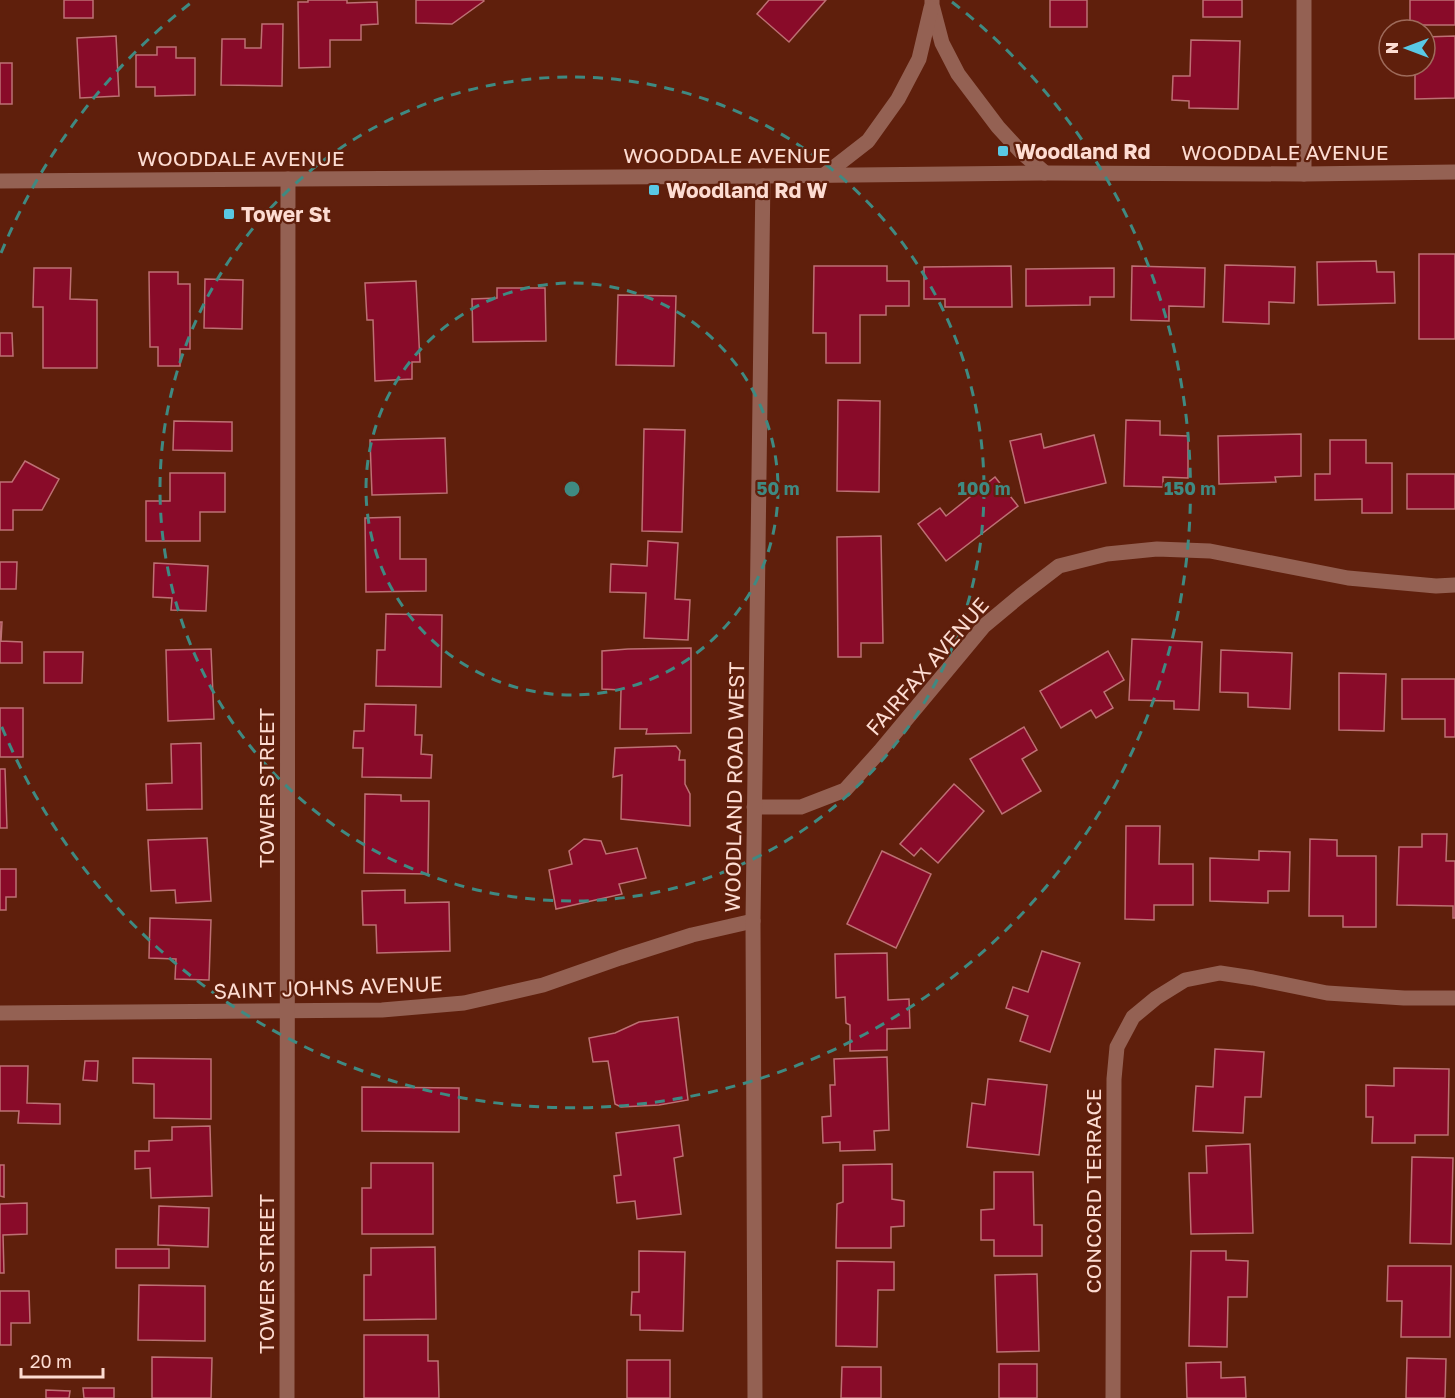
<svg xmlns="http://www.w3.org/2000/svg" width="1455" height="1398" font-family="'Golos Text',sans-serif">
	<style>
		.building { fill: #890b29; stroke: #bd7074; stroke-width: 1.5 }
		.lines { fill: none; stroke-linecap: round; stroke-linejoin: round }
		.minor { stroke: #946153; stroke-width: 15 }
		.tertiary { stroke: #946153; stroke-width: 15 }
		.ring { fill: none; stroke: #3f8a82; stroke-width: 3; stroke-dasharray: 10 8 }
		.poi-dot { fill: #59c8e4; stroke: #5f1f0c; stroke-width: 2 }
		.labels { text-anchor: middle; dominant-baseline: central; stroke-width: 4.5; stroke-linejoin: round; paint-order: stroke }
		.poi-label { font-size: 21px; font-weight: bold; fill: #fddcd2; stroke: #5f1f0c; text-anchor: start }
		.street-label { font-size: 21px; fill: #fddcd2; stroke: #5f1f0c }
		.centre { fill: #3f8a82; stroke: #5f1f0c; stroke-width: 3 }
		.ring-label { font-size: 18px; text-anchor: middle; font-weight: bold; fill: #3f8a82; stroke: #5f1f0c; stroke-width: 4.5; stroke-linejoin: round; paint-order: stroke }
	</style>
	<rect width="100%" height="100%" fill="#5f1f0c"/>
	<g class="building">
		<rect x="64" y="0" width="29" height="18"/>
		<path d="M308,0h39v3l30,-1 1,22 -17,1v15h-31v27l-31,1 -1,-66h10z"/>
		<path d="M416,0h67l1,1 -32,23 -36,-1z"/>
		<path d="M769,0h57l-37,42 -32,-28z"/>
		<rect x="1050" y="0" width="37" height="27"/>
		<rect x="1203" y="0" width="39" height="17"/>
		<rect x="1410" y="0" width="45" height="25"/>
		<path d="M262,24h21l-1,62 -61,-1 1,-46h23v9h16z"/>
		<path d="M116,36l3,60 -39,2 -3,-60z"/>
		<path d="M1455,36v62l-40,1v-33h10v-29z"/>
		<path d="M1191,40l49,1 -2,68 -49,-1v-7l-17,-1 1,-24h17z"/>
		<path d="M157,47h19v11h19v37l-40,1v-9h-19v-32h21z"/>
		<rect x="0" y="63" width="12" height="41"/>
		<rect x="1419" y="254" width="36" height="85"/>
		<path d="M1376,261l1,11h17l1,31 -77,2 -1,-43z"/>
		<path d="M1225,265l70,2 -1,36 -25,-1v22l-46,-2z"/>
		<path d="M814,266h73v15h22v25h-23v9h-26v48h-34v-30h-13z"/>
		<path d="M1011,266l1,41h-67v-8h-21v-32z"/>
		<path d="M1132,266l73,2 -1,39 -35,-1v15l-38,-1z"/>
		<path d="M34,268h37l-1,31 27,1v68h-54v-61h-10z"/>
		<path d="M1114,268v29h-24v8l-64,1v-37z"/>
		<path d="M149,272h29v12h12v65h-10v17h-22v-19h-8z"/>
		<path d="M205,279l38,1 -1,49 -38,-1z"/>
		<path d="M416,281l4,81h-8v17l-37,2 -2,-61h-6l-2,-37z"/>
		<path d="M497,288h48l1,53 -73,1 -1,-43 25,-1z"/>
		<path d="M618,295l58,1 -2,70 -58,-1z"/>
		<path d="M0,333h12l1,23h-13z"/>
		<path d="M838,400l42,1 -1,91 -42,-1z"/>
		<path d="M1126,420l34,1v14l28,1v42l-25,-1v10l-39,-1z"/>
		<path d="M174,421l58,1v29l-59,-1z"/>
		<path d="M644,429l41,1 -3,102 -40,-1z"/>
		<path d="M1041,434l3,14 50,-13 12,48 -81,20 -15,-62z"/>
		<path d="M1301,434v42l-26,1 1,5 -57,2 -1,-48z"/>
		<path d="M445,438l2,55 -75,2 -2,-55z"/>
		<path d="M1330,440h36v23h26v50h-30v-14l-47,1v-26h15z"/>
		<path d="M25,461l34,18 -17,31h-29v20h-13v-48h12z"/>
		<path d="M170,473h55v39h-25v29h-54v-40h24z"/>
		<rect x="1407" y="474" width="48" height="35"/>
		<path d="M995,477l23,29 -72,55 -28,-37 22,-16 6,8z"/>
		<path d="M400,517v42h26v32l-60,1 -1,-74z"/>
		<path d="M881,536l2,107h-22v14h-23l-1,-120z"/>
		<path d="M648,541l30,2 -3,56 15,1 -2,40 -44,-2 2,-45 -36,-1 1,-28 36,2z"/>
		<path d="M0,562h17l-1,27h-16z"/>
		<path d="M154,563l54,3 -2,45 -35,-1 1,-12 -19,-1z"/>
		<path d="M386,614l56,1 -1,72 -65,-1 1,-36h8z"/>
		<path d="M0,622h2l-1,19 21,1v21h-22z"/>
		<path d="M1132,639l70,3 -3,68 -25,-1v-8l-45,-1z"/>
		<path d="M691,648v85l-45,1 1,-5h-27l1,-39 -19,-1v-38l26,-2z"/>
		<path d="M211,649l3,70 -46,2 -2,-71z"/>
		<path d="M1221,650l71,3 -2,56 -42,-2v-14l-28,-1z"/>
		<path d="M1108,651l16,29 -20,12 9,16 -17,10 -5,-8 -30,18 -21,-37z"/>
		<path d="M44,652h39l-1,31h-38z"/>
		<path d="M1339,673l47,1 -2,57 -45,-1z"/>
		<path d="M1402,679h53v58h-10v-18h-43z"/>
		<path d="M365,704l51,1 -1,30h7l-1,19 11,1 -1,23 -69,-1 1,-29h-10l1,-17h10z"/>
		<rect x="0" y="708" width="23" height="49"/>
		<path d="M1024,727l13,23 -15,9 19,32 -39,23 -32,-55z"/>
		<path d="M201,743l1,66 -55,1 -1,-26 26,-1 -1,-39z"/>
		<path d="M676,746l4,5 -1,9h6v24l5,10v32l-69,-7 1,-44 -9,2 2,-29z"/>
		<path d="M0,769h5l2,59h-7z"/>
		<path d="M954,784l30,27 -46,52 -17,-15 -7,8 -14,-12z"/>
		<path d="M365,794l36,1v6h28l-1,73 -64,-1z"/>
		<path d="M1126,826h34l-1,38h34v41h-39v15l-29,-1z"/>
		<path d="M1422,834h25l-1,27h9v57h-2v-12l-56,-1 2,-58h23z"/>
		<path d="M207,838l4,63 -35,2 -1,-13 -24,1 -3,-51z"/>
		<path d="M584,839l17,2 5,13 31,-6 9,30 -27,6 3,10 -66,15 -7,-39 23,-6 -3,-13z"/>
		<path d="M1310,839l27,1v16h39v71h-33v-11h-34z"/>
		<path d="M882,851l49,23 -35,74 -49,-24z"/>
		<path d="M1259,851l31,1 -1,39h-21v12l-58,-2v-43l49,2z"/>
		<path d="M0,869h16v28h-10v13h-6z"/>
		<path d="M405,890v13l44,-1 1,49 -73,2 -1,-28h-13l-1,-34z"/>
		<path d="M150,918l61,2 -2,60 -34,-1 1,-20 -27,-1z"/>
		<path d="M1042,951l38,12 -30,89 -30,-11 8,-25 -22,-8 7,-21 15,5z"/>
		<path d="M887,953l1,47 21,-1 1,29 -23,1v21l-37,1v-26l-4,-2 -1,-26 -9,1 -1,-44z"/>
		<path d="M678,1017l10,83 -29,5 -38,2 -6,-3 -7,-43 -15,1 -4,-24 26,-5 24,-11z"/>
		<path d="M1215,1049l49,3 -3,45h-16l-2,36 -50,-2 3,-45 17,1z"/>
		<path d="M887,1057l2,73 -15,1 1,19 -35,1v-9l-17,1 -1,-26 9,-1 -1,-31h5l-1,-26z"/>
		<path d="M133,1058l78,1v60l-57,-1v-34l-21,-1z"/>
		<path d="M85,1061h13l-1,20 -14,-1z"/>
		<path d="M0,1066h28l-1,37 33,1v20l-42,-1 1,-12h-19z"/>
		<path d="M1394,1068l55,1 -1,66h-33v8h-43l1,-26h-7v-32l28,1z"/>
		<path d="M988,1079l59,6 -8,70 -72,-8 5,-44 13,2z"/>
		<path d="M362,1087l97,1v44l-97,-1z"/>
		<path d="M679,1125l4,31 -9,2 7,56 -44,5 -2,-18 -18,2 -3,-27 7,-1 -5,-42z"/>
		<path d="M210,1126l2,70 -61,2 -1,-30 -15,1v-18h14v-10l23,-1v-13z"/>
		<path d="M1250,1144l3,89 -62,1 -2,-61h18l-1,-27z"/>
		<path d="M1412,1157l41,1 -2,86 -41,-1z"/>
		<path d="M371,1163h62v71h-71v-46h9z"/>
		<path d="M892,1164v35l12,2v25l-13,1v21h-55l1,-44 6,-2v-37z"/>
		<path d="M0,1165h4v32l-4,-1z"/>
		<path d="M994,1172h39l1,53h8v31h-48v-16h-13v-30l13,-1z"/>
		<path d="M27,1203v31l-24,1 1,38h-4v-69z"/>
		<path d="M159,1206l50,2 -1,39 -50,-2z"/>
		<path d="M435,1247l1,72 -72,1v-45h7v-27z"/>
		<rect x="116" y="1249" width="53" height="19"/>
		<path d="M639,1251l46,1 -2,79 -43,-1v-15h-9l1,-23h7z"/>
		<path d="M1191,1251h35v9l22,1 -1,36h-19l-1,50 -38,-1z"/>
		<path d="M837,1261l57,1v28h-16l-1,57 -41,-1z"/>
		<path d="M1388,1266h63l-1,71h-49l1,-36h-15z"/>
		<path d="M1037,1274l2,77 -42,1 -2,-77z"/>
		<path d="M139,1285l66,1v55l-67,-1z"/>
		<path d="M0,1291h29l1,32h-19v22h-11z"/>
		<path d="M364,1335h64v26h10l1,37h-75z"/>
		<path d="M152,1357l60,1 -1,40h-59z"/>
		<path d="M1407,1358l39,1 -1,39h-39z"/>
		<rect x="627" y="1360" width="43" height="38"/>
		<path d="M1221,1362v16l24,-1 1,21h-59l-1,-35z"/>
		<rect x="999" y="1364" width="38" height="34"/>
		<path d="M842,1367h39v31h-40z"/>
		<path d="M83,1388h31v10h-30z"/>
		<path d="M46,1390l24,1 -1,7h-23z"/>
	</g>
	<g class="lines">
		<g class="minor">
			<path d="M932,0v5l10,38 16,31 40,53 22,24 25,22"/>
			<path d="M1304,174v-174"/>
			<path d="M823,176l45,-35 30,-42 21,-40 12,-51"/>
			<path d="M754,807h47l44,-17 35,-39 104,-125 36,-30 39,-30 48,-12 50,-5 53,2 138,27 88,8 19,-1"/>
			<path d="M0,1013l382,-3 82,-7 79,-18 77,-27 72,-23 61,-14"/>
			<path d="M287,1398l1,-1219"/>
			<path d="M755,1398l-2,-477 10,-745"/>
			<path d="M1113,1398l1,-319 3,-32 16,-30 23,-19 29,-18 35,-7 33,5 74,15 77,5h51"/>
		</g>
		<path class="tertiary" d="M0,181l763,-5 282,-3 259,1 151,-2"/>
	</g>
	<g class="ring">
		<circle cx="572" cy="489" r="206"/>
		<circle cx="572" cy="489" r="412"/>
		<path d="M1 253A618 618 0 0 1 192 2M952 2A618 618 0 1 1 1 725"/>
	</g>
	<g class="poi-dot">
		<rect x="997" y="145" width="12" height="12" rx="3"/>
		<rect x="648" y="184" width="12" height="12" rx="3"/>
		<rect x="223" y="208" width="12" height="12" rx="3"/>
	</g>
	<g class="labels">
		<g class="poi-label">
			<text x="1015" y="151">Woodland Rd</text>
			<text x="666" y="190">Woodland Rd W</text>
			<text x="241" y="214">Tower St</text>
		</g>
		<g class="street-label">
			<text x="1285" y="152">WOODDALE AVENUE</text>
			<text x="727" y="155">WOODDALE AVENUE</text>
			<text x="241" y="158">WOODDALE AVENUE</text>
			<text transform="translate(927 666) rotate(-49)">FAIRFAX AVENUE</text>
			<text transform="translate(734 787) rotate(-89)">WOODLAND ROAD WEST</text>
			<text transform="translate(266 788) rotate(-90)">TOWER STREET</text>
			<text transform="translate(328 987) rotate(-2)">SAINT JOHNS AVENUE</text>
			<text transform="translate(1093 1191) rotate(-90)">CONCORD TERRACE</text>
			<text transform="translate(266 1274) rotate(-90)">TOWER STREET</text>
		</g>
	</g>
	<circle cx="572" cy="489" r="9" class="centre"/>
	<g class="ring-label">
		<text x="778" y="495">50 m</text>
		<text x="984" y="495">100 m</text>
		<text x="1190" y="495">150 m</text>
	</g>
	<g transform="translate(1407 48) rotate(270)"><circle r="28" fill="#5f1f0c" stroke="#9e6b5b" stroke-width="1.5"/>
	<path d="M0-4.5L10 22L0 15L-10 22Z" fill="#59c8e4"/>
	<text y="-9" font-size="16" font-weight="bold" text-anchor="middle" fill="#fddcd2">N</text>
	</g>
	<path d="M21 1368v9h82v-9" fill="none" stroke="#fddcd2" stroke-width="3"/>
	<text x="30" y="1368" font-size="18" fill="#fddcd2" stroke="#5f1f0c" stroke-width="4.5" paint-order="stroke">20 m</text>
</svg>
